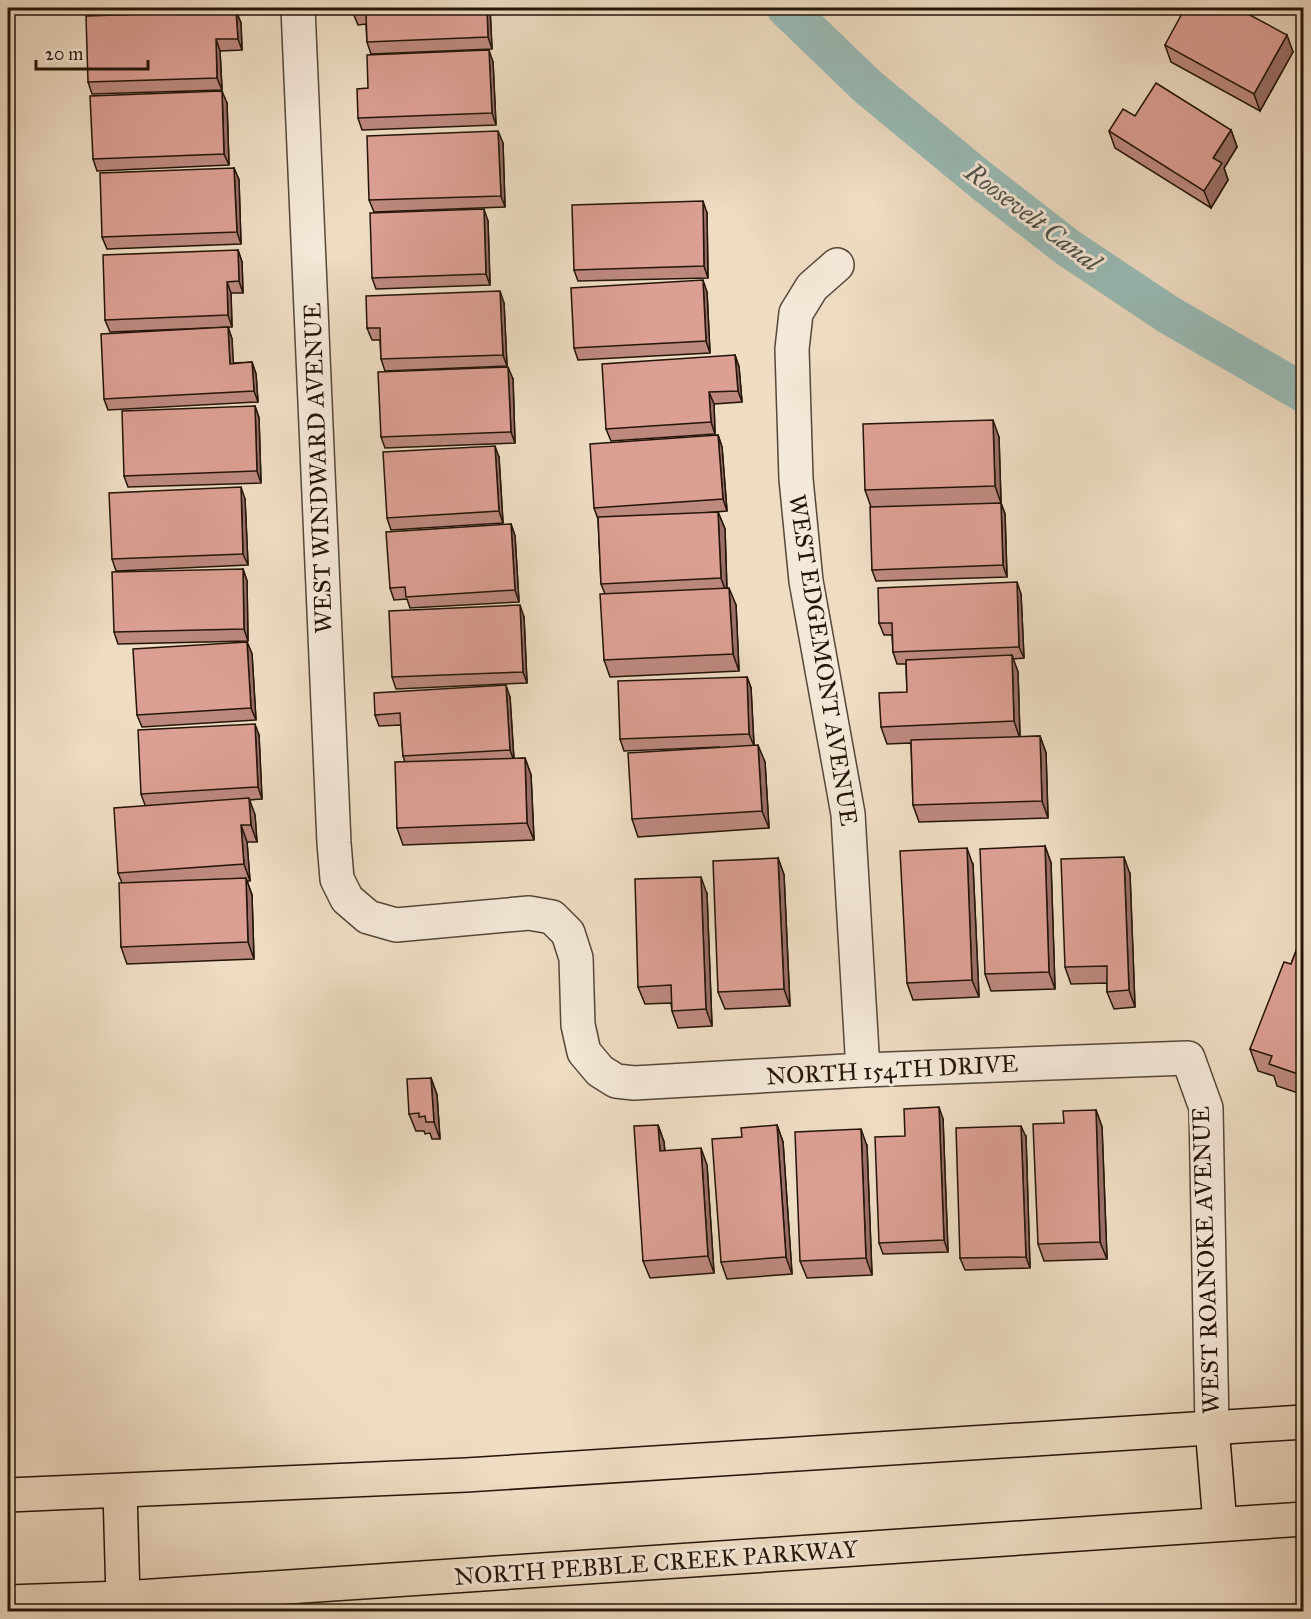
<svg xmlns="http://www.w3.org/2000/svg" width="1311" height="1619" font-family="'IM FELL Great Primer',serif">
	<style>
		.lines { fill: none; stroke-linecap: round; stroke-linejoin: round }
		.canal { stroke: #99bbb6; stroke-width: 39 }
		.minor-casing { stroke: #564738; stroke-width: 36 }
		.primary-casing { stroke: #241509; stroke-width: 36 }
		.minor { stroke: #f4e8d8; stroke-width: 33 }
		.primary { stroke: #eedcc3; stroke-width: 33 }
		.wall { fill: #bd897f; stroke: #241509; stroke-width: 1.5 }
		.shaded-wall { fill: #9a6f68; stroke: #241509; stroke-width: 1.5 }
		.building { fill: #dc9f94; stroke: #241509; stroke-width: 1.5 }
		.labels { text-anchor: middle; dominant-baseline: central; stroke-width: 6; stroke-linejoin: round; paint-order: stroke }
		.street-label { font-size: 24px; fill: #241509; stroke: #f4e8d8 }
		.water-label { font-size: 26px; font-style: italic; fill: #4d4f46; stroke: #f4e8d8 }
	</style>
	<rect width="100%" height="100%" fill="#eedcc3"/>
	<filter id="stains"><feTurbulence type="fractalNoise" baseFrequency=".00333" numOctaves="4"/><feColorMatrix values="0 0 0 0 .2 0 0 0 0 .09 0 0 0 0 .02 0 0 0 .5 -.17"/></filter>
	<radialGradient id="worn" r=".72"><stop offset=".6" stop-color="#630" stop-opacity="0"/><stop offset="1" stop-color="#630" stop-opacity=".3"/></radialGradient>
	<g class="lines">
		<path class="canal" d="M786,8l82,79 114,94 85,66 102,68 135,78"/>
		<g class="minor-casing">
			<g id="minor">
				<path d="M298,8l36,835 3,36 10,20 21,18 28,8 133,-12 23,4 16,16 8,25 2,67 6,27 16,19 16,10 18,2 229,-13 325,-12 18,50 6,319"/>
				<path d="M837,265l-25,22 -16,26 -4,36 4,130 10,102 42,233 15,256"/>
			</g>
		</g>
		<g class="primary-casing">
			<g id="primary">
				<path d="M1212,1427l8,97"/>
				<path d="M120,1491l3,107"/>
				<path d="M8,1495l458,-20 838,-53"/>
				<path d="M8,1602l115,-4 1181,-79"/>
			</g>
		</g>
		<use href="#minor" class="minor"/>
		<use href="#primary" class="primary"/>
	</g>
	<g class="wall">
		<path d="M106,8h111l-109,5z"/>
		<path d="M490,8l2,41 -121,5 -4,-12 -1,-18 -8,1 -5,-12z"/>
		<path d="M236,11l5,12 1,27 -22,1 2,39 -130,4 -4,-12z"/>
		<path d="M1165,45l128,7 -33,59 -89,-49z"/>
		<path d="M493,62l3,63 -134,5 -4,-12 10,-30z"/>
		<path d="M227,103l2,62 -132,6 -4,-12z"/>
		<path d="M1135,116l96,14 6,17 -13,21 4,12 -17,28 -96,-60 -6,-17z"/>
		<path d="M503,143l2,64 -131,5 -5,-12z"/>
		<path d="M234,168l5,12 2,64 -134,5 -5,-12z"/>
		<path d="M707,213l1,65 -130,3 -4,-11z"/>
		<path d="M488,221l2,64 -114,4 -4,-11z"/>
		<path d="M238,250l4,12 1,31h-12l1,34 -122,5 -5,-12z"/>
		<path d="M707,292l3,61 -132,7 -4,-12z"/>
		<path d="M504,303l3,63 -122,5 -4,-12 -1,-19h-8l-5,-12z"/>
		<path d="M228,327l4,12 1,24 19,-1 4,12 2,28 -150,8 -4,-11z"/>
		<path d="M735,355l4,12 3,35 -28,2 1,30 -104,7 -5,-12z"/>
		<path d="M513,379l2,64 -130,5 -4,-11z"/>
		<path d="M255,406l4,12 2,65 -133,4 -4,-11z"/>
		<path d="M718,435l4,12 5,64 -24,2 15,-1 7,17 2,59 9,17 3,66 -129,6 -6,-17 1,-66 -4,-10 -3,-65 -4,-11z"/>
		<path d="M999,437l2,66 4,11 2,63 -131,4 -4,-11 -1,-63 -6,-17z"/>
		<path d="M499,457l4,66 -112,7 -4,-12z"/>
		<path d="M245,499l3,66 -132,6 -4,-12z"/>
		<path d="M511,524l4,12 4,66 -109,6 -3,-9 -13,1 -4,-12z"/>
		<path d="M243,569l4,12 1,60 -130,3 -4,-12z"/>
		<path d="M1021,594l3,64 -11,1 5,13 2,65 20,-1 6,17 2,65 -129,4 -6,-17 -2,-62 -24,1 -6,-17 26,-35 -1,-28h-9l-4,-12 -1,-17h-8l-5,-12z"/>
		<path d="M524,617l3,66 -131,6 -4,-12z"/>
		<path d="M247,642l5,12 4,66 -114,7 -5,-12z"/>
		<path d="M747,677l4,11 3,57 11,17 4,66 -131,9 -6,-18 86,-72 -94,4 -4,-12z"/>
		<path d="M510,697l4,62 11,-1 6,17 3,65 -131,5 -6,-17 8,-66 -2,-6 -2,-31 -22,1 -4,-11z"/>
		<path d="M259,735l3,64 -13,1 6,15 2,27h-10l3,39h-3l5,14 2,64 -127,5 -6,-17 1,-64 -4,-10 27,-68 -4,-11z"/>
		<path d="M1045,846l6,17 4,126 -64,2 -6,-17z"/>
		<path d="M778,858l6,17 6,131 -65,3 -7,-17z"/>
		<path d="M973,865l6,132 -66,3 -6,-17z"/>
		<path d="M1130,874l5,133 -21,2 -7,-17v-9l-36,1 -6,-17z"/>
		<path d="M707,894l5,132 -34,2 -6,-17 -1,-8 -26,1 -7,-17z"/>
		<path d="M1304,930v165l-27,-9 -3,-10 -16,-5 -8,-22 41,-85z"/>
		<path d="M431,1078l6,17 3,44h-8l-2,-6 -5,1 -1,-3h-8l-7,-17z"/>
		<path d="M1096,1110l6,17 5,132 -63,2 -6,-17 26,-121z"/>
		<path d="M943,1119l5,133 -65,2 -4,-11 26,-107z"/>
		<path d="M658,1125l6,17 1,9 42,14 7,108 -64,5 -7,-17z"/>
		<path d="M777,1125l6,17 9,132 -65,5 -6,-17 21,-125z"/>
		<path d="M1026,1137l4,131 -65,2 -5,-12z"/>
		<path d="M867,1146l5,129 -65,3 -7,-17z"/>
	</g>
	<g class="shaded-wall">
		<path d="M487,8h3l2,41 -4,-12z"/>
		<path d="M236,11l5,12 1,27 -4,-11z"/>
		<path d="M1287,35l6,17 -33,59 -6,-17z"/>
		<path d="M216,39l4,12 2,39 -5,-12z"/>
		<path d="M489,50l4,12 3,63 -4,-12z"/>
		<path d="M222,91l5,12 2,62 -5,-11z"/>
		<path d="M1231,130l6,17 -13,21 4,12 -17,28 -7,-17 9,-33z"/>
		<path d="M498,131l5,12 2,64 -4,-11z"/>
		<path d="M234,168l5,12 2,64 -4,-12z"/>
		<path d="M703,201l4,12 1,65 -4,-12z"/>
		<path d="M484,209l4,12 2,64 -4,-11z"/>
		<path d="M238,250l4,12 1,31 -4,-12z"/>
		<path d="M703,280l4,12 3,61 -4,-12z"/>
		<path d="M227,282l4,11 1,34 -4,-12z"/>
		<path d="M500,291l4,12 3,63 -4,-11z"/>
		<path d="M228,327l4,12 2,36 -4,-11z"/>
		<path d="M735,355l4,12 3,35 -4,-11z"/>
		<path d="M252,362l4,12 2,28 -4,-11z"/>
		<path d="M508,367l5,12 2,64 -4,-11z"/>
		<path d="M709,392l5,12 1,30 -4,-12z"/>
		<path d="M255,406l4,12 2,65 -4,-12z"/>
		<path d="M993,420l6,17 2,66 -6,-17z"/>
		<path d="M718,435l4,12 5,64 -4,-12z"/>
		<path d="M495,446l4,11 4,66 -4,-12z"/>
		<path d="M241,487l4,12 3,66 -5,-11z"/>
		<path d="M1001,503l4,11 2,63 -4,-12z"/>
		<path d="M718,512l7,17 2,66 -6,-17z"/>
		<path d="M511,524l4,12 4,66 -4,-12z"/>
		<path d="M243,569l4,12 1,60 -4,-12z"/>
		<path d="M1017,582l4,12 3,64 -5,-11z"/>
		<path d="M729,588l7,17 3,66 -6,-17z"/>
		<path d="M520,605l4,12 3,66 -4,-11z"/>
		<path d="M247,642l5,12 4,66 -5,-12z"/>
		<path d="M1012,655l6,17 2,67 -6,-18z"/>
		<path d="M747,677l4,11 3,58 -5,-12z"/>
		<path d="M506,685l4,12 4,64 -4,-11z"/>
		<path d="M255,724l4,11 3,64 -4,-12z"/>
		<path d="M1040,736l6,17 2,65 -6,-17z"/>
		<path d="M758,745l7,17 4,66 -7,-17z"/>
		<path d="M525,758l6,17 3,65 -7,-17z"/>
		<path d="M249,798l6,17 2,27 -6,-17z"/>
		<path d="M241,825l6,17 3,39 -6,-17z"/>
		<path d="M1045,846l6,17 4,126 -6,-17z"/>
		<path d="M967,848l6,17 6,132 -7,-17z"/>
		<path d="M1124,857l6,17 5,133 -6,-17z"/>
		<path d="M778,858l6,17 6,131 -6,-17z"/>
		<path d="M701,877l6,17 5,132 -6,-17z"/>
		<path d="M246,878l6,17 2,64 -6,-17z"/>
		<path d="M1304,1059v31l-6,-16z"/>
		<path d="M431,1078l6,17 3,44 -6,-17z"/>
		<path d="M939,1107l4,12 5,133 -4,-12z"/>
		<path d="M1096,1110l6,17 5,132 -7,-17z"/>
		<path d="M658,1125l6,17 2,26 -6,-17z"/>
		<path d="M777,1125l6,17 9,132 -6,-17z"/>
		<path d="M1021,1126l5,11 4,131 -4,-11z"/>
		<path d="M861,1129l6,17 5,129 -6,-17z"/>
		<path d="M701,1148l6,17 7,108 -6,-17z"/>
	</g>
	<g class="building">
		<path d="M353,8h134l1,29 -121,5 -1,-29h-13z"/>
		<path d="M1185,8h52l50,27 -33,59 -89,-49z"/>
		<path d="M236,11l2,28h-22l1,39 -129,4 -2,-66z"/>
		<path d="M489,50l3,63 -134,5 -1,-29 11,-1 -1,-33z"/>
		<path d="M1156,83l75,47 -18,28 9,5 -18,28 -95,-60 14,-22 12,7z"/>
		<path d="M222,91l2,63 -131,5 -3,-63z"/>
		<path d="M498,131l3,65 -132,4 -2,-64z"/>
		<path d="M234,168l3,64 -135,5 -2,-64z"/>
		<path d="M703,201l1,65 -130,4 -2,-65z"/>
		<path d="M484,209l2,65 -114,4 -2,-65z"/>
		<path d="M238,250l1,31 -12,1 1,33 -123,5 -2,-65z"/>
		<path d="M703,280l3,61 -132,7 -3,-60z"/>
		<path d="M500,291l3,64 -122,4 -1,-31h-13l-1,-32z"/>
		<path d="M228,327l2,37 22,-2 2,29 -150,8 -3,-65z"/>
		<path d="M735,355l3,36 -29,1 2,30 -105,7 -4,-65z"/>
		<path d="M508,367l3,65 -130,5 -3,-65z"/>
		<path d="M255,406l2,65 -133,5 -2,-65z"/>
		<path d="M993,420l2,66 -130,4 -2,-66z"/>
		<path d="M718,435l5,64 -129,9 -4,-64z"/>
		<path d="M495,446l4,65 -112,7 -4,-66z"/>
		<path d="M241,487l2,67 -131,5 -3,-66z"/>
		<path d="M1001,503l2,62 -131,5 -2,-63z"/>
		<path d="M718,512l3,66 -120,6 -3,-67z"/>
		<path d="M511,524l4,66 -109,7 -1,-10 -15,1 -4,-56z"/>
		<path d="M243,569l1,60 -130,3 -2,-60z"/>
		<path d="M1017,582l2,65 -126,5 -1,-29h-13l-1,-35z"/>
		<path d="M729,588l4,66 -129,6 -4,-66z"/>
		<path d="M520,605l3,67 -131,5 -3,-66z"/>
		<path d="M247,642l4,66 -114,7 -4,-66z"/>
		<path d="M1012,655l2,66 -133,6 -2,-34 28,-1 -1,-32z"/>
		<path d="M747,677l2,57 -129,5 -2,-58z"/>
		<path d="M506,685l4,65 -107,6 -3,-43 -25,2 -1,-22z"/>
		<path d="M255,724l3,63 -117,7 -3,-64z"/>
		<path d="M1040,736l2,65 -129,4 -2,-65z"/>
		<path d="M758,745l4,66 -130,8 -4,-66z"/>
		<path d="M525,758l2,65 -130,5 -2,-66z"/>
		<path d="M249,798l2,27h-10l3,39 -126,9 -4,-65z"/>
		<path d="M1045,846l4,126 -64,2 -5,-125z"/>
		<path d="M967,848l5,132 -65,3 -7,-132z"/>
		<path d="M1124,857l5,133 -22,2v-26l-42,1 -4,-108z"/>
		<path d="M778,858l6,131 -66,3 -5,-131z"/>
		<path d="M701,877l5,132 -34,2 -1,-26 -33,2 -3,-108z"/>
		<path d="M246,878l2,64 -127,5 -2,-64z"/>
		<path d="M1304,930v129l-6,15 -29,-10 3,-8 -22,-7 34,-87 7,2z"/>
		<path d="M431,1078l3,44h-8l-1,-6 -6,1v-4l-10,1 -2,-35z"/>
		<path d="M939,1107l5,133 -65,3 -4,-106 30,-1 -1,-27z"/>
		<path d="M1096,1110l4,132 -62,2 -5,-120 31,-1 -1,-12z"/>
		<path d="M658,1125l2,26 41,-3 7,108 -65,5 -9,-135z"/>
		<path d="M777,1125l9,132 -65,5 -9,-123 30,-2 -1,-9z"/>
		<path d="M1021,1126l5,131 -66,1 -4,-130z"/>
		<path d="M861,1129l5,129 -66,3 -5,-129z"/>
	</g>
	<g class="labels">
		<g class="street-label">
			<text transform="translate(318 468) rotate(-92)">WEST WINDWARD AVENUE</text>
			<text transform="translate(823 660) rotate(81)">WEST EDGEMONT AVENUE</text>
			<text transform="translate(892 1070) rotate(-3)">NORTH 154TH DRIVE</text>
			<text transform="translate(1206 1260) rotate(-92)">WEST ROANOKE AVENUE</text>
			<text transform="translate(656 1563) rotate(-4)">NORTH PEBBLE CREEK PARKWAY</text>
		</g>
		<g class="water-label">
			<text transform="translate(1033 217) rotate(37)">Roosevelt Canal</text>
		</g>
	</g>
	<rect width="1311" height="1619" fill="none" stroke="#eedcc3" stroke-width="30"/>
	<rect x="9" y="9" width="1293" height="1601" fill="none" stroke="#241509" stroke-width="3"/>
	<rect x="15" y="15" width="1281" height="1589" fill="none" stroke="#241509" stroke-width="1.5"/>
	<path d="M36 60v9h112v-9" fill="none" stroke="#241509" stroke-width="3"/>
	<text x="45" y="60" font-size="18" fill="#241509" stroke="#f4e8d8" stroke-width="4.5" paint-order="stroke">20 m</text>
	<rect width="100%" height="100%" filter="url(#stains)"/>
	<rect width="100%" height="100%" fill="url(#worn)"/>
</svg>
